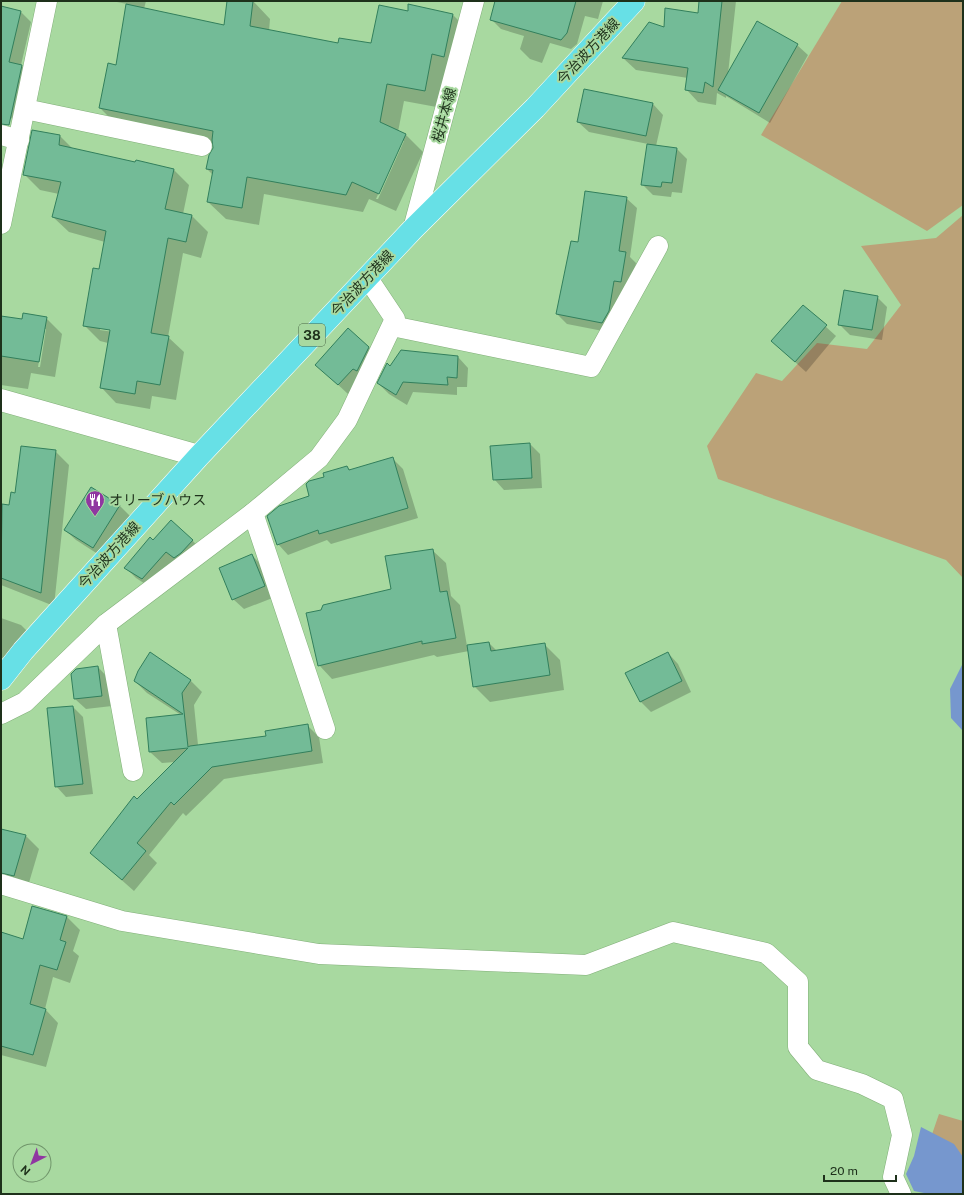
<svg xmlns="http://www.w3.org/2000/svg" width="964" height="1195" font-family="'Public Sans','Noto Sans JP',sans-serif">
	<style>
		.green { fill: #bba278 }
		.water { fill: #7697ce }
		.shadow { fill: #0003; fill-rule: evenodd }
		.building { fill: #73bb97; stroke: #327f5c }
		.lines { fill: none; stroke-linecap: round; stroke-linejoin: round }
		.street-casing { stroke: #80af78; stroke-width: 21 }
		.secondary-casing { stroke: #80af78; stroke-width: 23 }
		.primary-casing { stroke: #fff; stroke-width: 23 }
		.street { stroke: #fff; stroke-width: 20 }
		.secondary { stroke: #fff; stroke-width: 22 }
		.primary { stroke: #67e0e6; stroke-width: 22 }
		.labels { text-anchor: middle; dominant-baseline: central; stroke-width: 4; stroke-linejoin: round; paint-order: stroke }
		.shield { fill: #a8d9a0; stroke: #476343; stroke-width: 1 }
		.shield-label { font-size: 13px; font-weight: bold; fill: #1e311b }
		.street-label { font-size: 14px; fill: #1e311b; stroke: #a8d9a0 }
		.poi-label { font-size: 14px; fill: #1e311b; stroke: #a8d9a0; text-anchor: start }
	</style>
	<rect width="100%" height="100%" fill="#a8d9a0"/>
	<g class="green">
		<path d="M842,1h121v204l-36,26 -166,-96z"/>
		<path d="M963,215v363l-17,-18 -228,-81 -11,-33 49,-73 26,8 35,-38 50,6 34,-44 -40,-59 75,-8z"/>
		<path d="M939,1114l24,7v55l-34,-33z"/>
	</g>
	<g class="water">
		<path d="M963,663v68l-12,-13 -1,-29z"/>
		<path d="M921,1127l33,17 9,13v37h-34l-15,-3 -8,-17 8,-18z"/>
	</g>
	<g class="shadow">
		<path d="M112,1h34l-2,8 81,17 3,-25h25l17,18 -1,12 70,13h33l37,-32 43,2 18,18 -28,76 -38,-7 -6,31 8,3 17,17 -27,59 -27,-12 -6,13 -99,-18 -5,31 -33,-6 -18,-17 5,-27 -6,-6 7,-21v-4l-97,-19 -17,-17 17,-42 10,-62zM402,141h2l-26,58h-2z"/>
		<path d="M496,1h107l-5,18 -13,-3 -8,28 -6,5 -21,-6 -8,20 -12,-4 -10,-10 4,-13 -23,-7 -10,-10z"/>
		<path d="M700,1h36l-8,73 69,-29 11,10 -38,68 -44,-27v2l-9,-5 -1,12 -18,-3 -12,-13 2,-11 -52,-8 -13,-12 42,-30 34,-14z"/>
		<path d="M1,7l20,5 10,10 -10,43 11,11 -9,45 -22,-5z"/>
		<path d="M653,104l10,11 -7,31 21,3 10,10 -5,34 -10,-1 -1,5 -18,-2 -11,-11 6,-40 -59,-12 -11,-10z"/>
		<path d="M60,136l14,14 62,14 38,6 15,15 -6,29 9,2 16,16 -7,26 -18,-5 -15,84 16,15 -8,48 -24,-4 -2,13 -34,-6 -15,-16 7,-44 -8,-2 -16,-16 16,-55 5,-28 -36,-10 -16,-15 6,-23 -19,-4 -16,-16zM100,328l15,2 -1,2 -14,-2z"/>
		<path d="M626,198l11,10 -7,49 6,6 -5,29 -18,41 -46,-9 -10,-10 21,-70z"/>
		<path d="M877,297l10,10 -5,33 -32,-5 -11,-11z"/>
		<path d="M803,306l33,30 -30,36 -34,-31z"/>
		<path d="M46,318l16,16 -7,43 -24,-4 -3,16 -27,-4v-56l22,-8zM44,329h2l-6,38h-2z"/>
		<path d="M368,347l11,11 -30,37 -32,-30z"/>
		<path d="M458,357l10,11 -1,19h-10v8l-44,-3 -6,13 -18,-11 -11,-11 13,-16z"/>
		<path d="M530,444l10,10 2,34 -38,2 -10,-11z"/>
		<path d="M55,451l14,14 -15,141 -53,-21v-59l2,-21 7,1 6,-12z"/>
		<path d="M393,459l10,10 15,49 -87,26 -4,-4 -39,15 -10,-11 32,-48 15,-18 22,-11 4,4z"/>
		<path d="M92,488l28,18 10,10 -26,42 -28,-18 -11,-10z"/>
		<path d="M192,540l10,11 -49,38 -17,-11 -11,-11 28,-25z"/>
		<path d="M432,550l14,13 5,33 9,9 7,41 22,-3 8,8 47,-7 16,16 4,30 -74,12 -16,-16 -5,-35 -32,6 -3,-2 -102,24 -13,-14z"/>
		<path d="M252,555l10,11 13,31 -31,12 -11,-10z"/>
		<path d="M1,618l20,7 10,10 -24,25 -6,-3z"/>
		<path d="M668,653l10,11 13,28 -40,20 -11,-11z"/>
		<path d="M98,667l10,11 4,28 -26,3 -11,-10z"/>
		<path d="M190,680l12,12 -8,13 4,40 69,-9 40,-11 12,12 4,26 -99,16 -38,37 -3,-3 -34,42 8,8 -23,28 -43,-38 46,-53 38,-38 -13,1 -12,-11 31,-37 -34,-22 -12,-12z"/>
		<path d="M73,707l10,10 10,77 -27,3 -10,-11z"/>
		<path d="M1,829l25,7 13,13 -11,37 -27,-11z"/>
		<path d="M67,917l13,13 -7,21 6,5 -9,27 -17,-6 -8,32 13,14 -12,44 -45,-12v-122l23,7z"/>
	</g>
	<g class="building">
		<path d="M227,1h26l-3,25 88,17 1,-5 32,5 8,-38 29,6v-7l45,10 -9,43 -12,-3 -7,37 -38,-7 -7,38 26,12 -27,60 -27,-12 -6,13 -99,-18 -5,31 -35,-6 6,-32 -7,-1 3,-14 4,-7 -1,-8 1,-9 -114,-23 9,-45 8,2 10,-61 98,21z"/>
		<path d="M495,1h81l-9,32 -6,7 -71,-20z"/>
		<path d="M699,1h23l-9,86 -8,-5 -2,11 -18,-3 3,-22 -66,-10 27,-36 15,5 1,-19 33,5z"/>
		<path d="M1,6l20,5 -12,51 13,3 -13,60 -8,-1z"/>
		<path d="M757,21l41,23 -39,69 -41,-23z"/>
		<path d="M584,89l69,14 -7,33 -69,-14z"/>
		<path d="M32,130l28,5 -1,10 76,17 1,-2 38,9 -9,40 27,6 -6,27 -18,-4 -17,95 18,3 -9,49 -23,-4 -2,13 -35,-6 10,-58 -27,-4 10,-58 6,1 7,-38 -54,-14 9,-35 -38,-7z"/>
		<path d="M647,144l30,4 -5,35 -10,-1 -1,5 -20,-2z"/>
		<path d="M585,191l42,6 -8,54 7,1 -5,30 -7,-1 -5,30 -7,12 -46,-9 15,-73 7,1z"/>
		<path d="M844,290l34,6 -6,34 -34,-5z"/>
		<path d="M803,305l24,20 -32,37 -24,-21z"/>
		<path d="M23,313l24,4 -8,45 -38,-6v-40l21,3z"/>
		<path d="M348,328l21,19 -12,24 -4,-2 -15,16 -23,-20z"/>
		<path d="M401,350l57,6 -1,22 -10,-1 1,8 -45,-3 -7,13 -19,-12 10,-20 3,3z"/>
		<path d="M530,443l2,35 -39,2 -3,-34z"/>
		<path d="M21,446l35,4 -15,143 -40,-15 1,-74 7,1 2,-13 4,1z"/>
		<path d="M393,457l15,51 -89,26 -1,-4 -41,15 -10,-29 12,-10 30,-10 -3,-12 3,-3 15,-4 -1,-4 24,-7 2,4z"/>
		<path d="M91,487l29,18 -27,43 -29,-18z"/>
		<path d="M171,520l22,20 -12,13 -7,5 -8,-6 -24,27 -18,-11 26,-31 3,3z"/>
		<path d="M433,549l7,43 7,-1 9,47 -34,6v-3l-104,25 -12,-53 15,-3 2,-5 68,-16 -6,-33z"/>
		<path d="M252,554l13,32 -33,14 -13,-32z"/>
		<path d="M489,642l2,9 54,-8 5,32 -77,12 -6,-42z"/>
		<path d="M150,652l41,28 -9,13 6,54 2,-1 76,-10 -1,-5 43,-7 4,27 -100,16 -38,38 -3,-3 -34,41 9,8 -24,29 -32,-27 44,-57 3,3 51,-51 -39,4 -3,-34 37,-4 -49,-33 4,-10z"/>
		<path d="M668,652l14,29 -42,21 -15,-29z"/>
		<path d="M98,666l4,30 -28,3 -3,-25 5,-5z"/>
		<path d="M73,706l10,78 -28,3 -8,-79z"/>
		<path d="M1,829l25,6 -12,41 -13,-3z"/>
		<path d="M32,906l35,10 -7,24 6,2 -9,28 -17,-5 -10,39 16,5 -13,46 -32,-9v-114l22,7z"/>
	</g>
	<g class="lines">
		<g class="street-casing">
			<g id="street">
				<path d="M25,109l177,37"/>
				<path d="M1,135l18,5"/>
				<path d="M1,224l46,-223"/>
				<path d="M413,229l61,-228"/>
				<path d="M392,326l199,41 67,-121"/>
				<path d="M253,513l72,216"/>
				<path d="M106,624l147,-111 66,-55 28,-38 48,-101 -28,-42"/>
				<path d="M1,714l24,-12 81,-78 27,147"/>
				<path d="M1,884l121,37 197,33 267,11 87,-33 93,21 32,29v65l19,23 45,14 31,15 9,36 -9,42 8,17"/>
			</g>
		</g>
		<g class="secondary-casing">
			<path id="secondary" d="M1,400l198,56"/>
		</g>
		<g class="primary-casing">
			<path id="primary" d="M1,679l22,-28 176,-195 214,-227 122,-121 99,-107"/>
		</g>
		<use href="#street" class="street"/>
		<use href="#secondary" class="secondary"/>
		<use href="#primary" class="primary"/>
	</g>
	<defs>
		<g id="restaurant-pin" transform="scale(1)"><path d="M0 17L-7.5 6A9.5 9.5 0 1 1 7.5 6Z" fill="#9036a1" stroke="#a8d9a0"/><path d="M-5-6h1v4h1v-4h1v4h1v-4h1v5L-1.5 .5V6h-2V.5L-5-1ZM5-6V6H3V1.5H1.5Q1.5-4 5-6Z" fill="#fff"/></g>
	</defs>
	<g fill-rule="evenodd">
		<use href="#restaurant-pin" x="95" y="500"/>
	</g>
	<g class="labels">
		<rect class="shield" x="299" y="324" width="26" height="22" rx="3"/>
		<g class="shield-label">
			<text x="312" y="335">38</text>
		</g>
		<g class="street-label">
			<text transform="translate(588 51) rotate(-47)">今治波方港線</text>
			<text transform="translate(444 115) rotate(-75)">桜井本線</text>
			<text transform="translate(362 283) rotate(-47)">今治波方港線</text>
			<text transform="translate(109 555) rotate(-48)">今治波方港線</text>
		</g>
		<g class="poi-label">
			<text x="109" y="500">オリーブハウス</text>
		</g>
	</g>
	<rect width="964" height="1195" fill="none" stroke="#1e311b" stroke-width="4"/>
	<g transform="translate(32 1163) rotate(222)"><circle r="19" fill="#a8d9a0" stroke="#71966b"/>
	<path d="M0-3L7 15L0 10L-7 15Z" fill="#9036a1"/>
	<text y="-6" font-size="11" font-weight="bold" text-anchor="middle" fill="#1e311b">N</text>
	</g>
	<path d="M824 1175v6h72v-6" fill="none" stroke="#1e311b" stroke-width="2"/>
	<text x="830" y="1175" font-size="12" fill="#1e311b" stroke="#a8d9a0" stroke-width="3" paint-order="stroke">20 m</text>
</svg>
